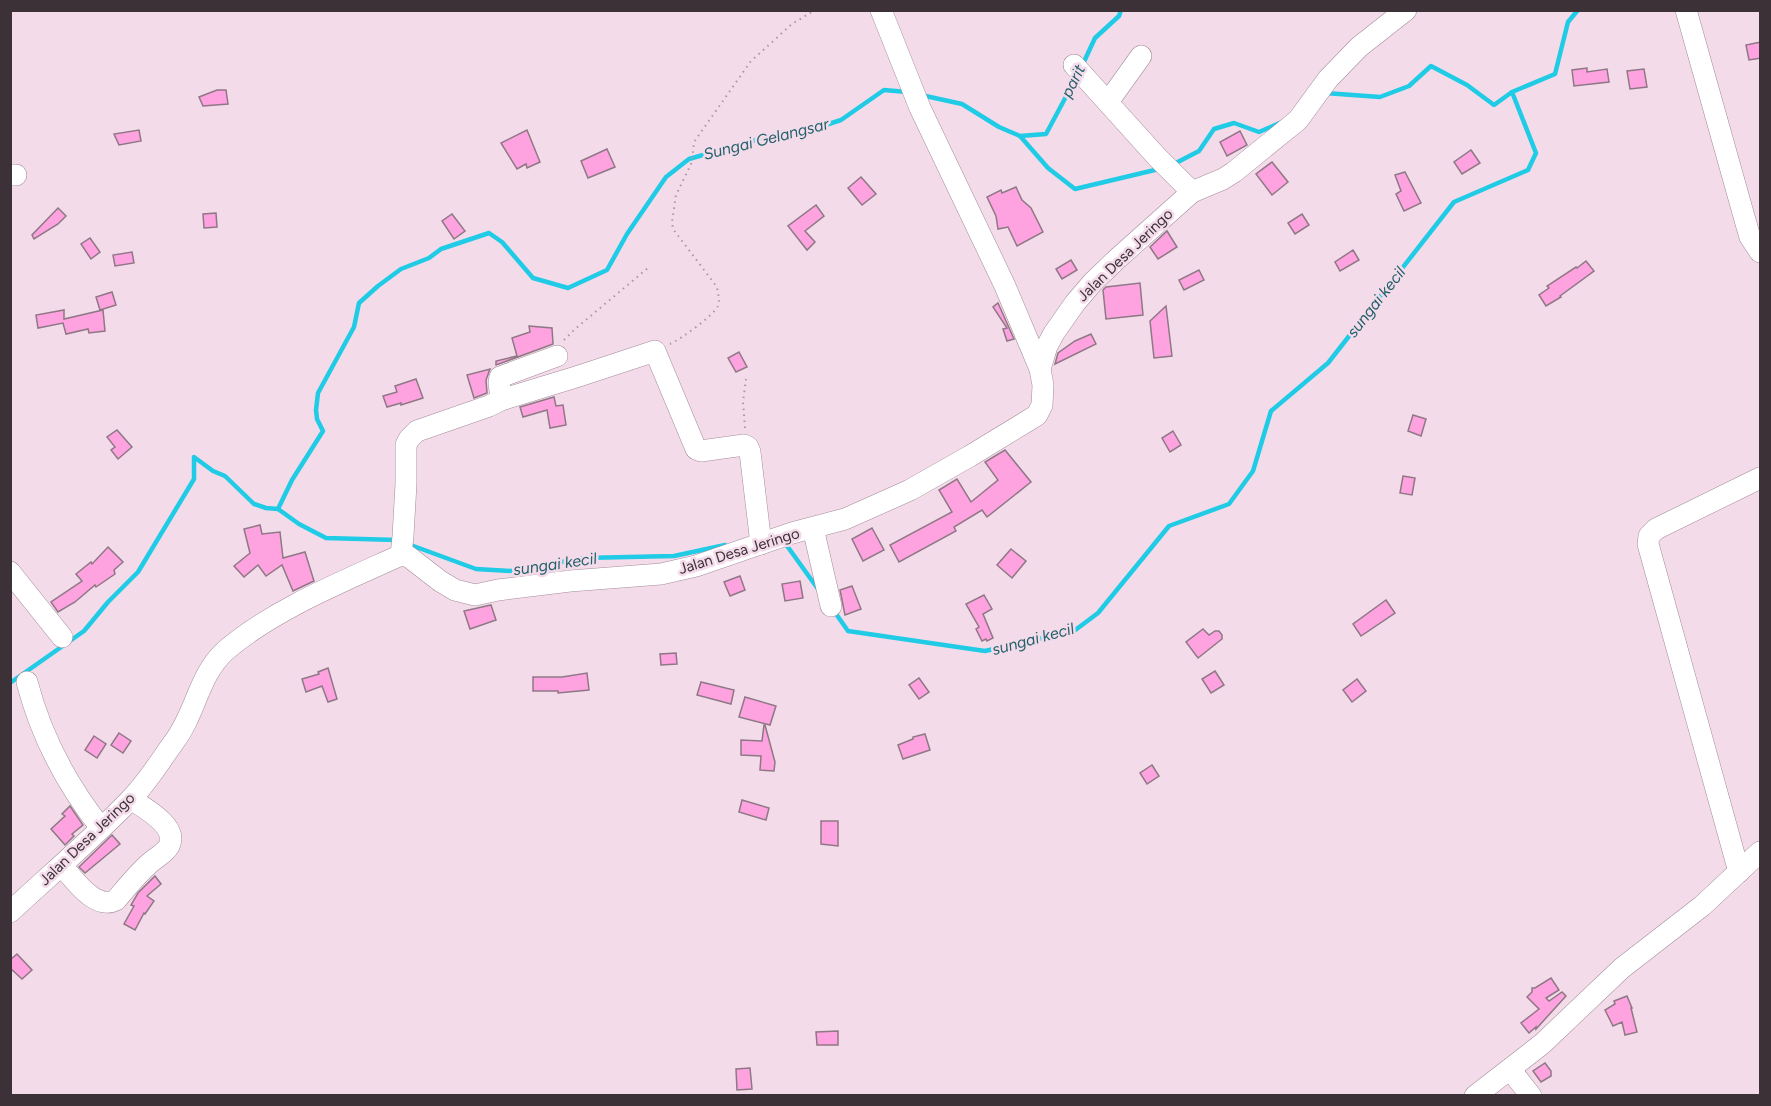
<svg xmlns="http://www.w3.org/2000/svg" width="1771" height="1106" font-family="Figtree,sans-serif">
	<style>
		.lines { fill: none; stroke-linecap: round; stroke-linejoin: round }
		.stream { stroke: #20cbe5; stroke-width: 4.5 }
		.building { fill: #fea3df; stroke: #8e7885; stroke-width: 1.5 }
		.minor-casing { stroke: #a38c9a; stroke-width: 22 }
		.path { stroke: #aa97a2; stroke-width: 2; stroke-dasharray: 1.5 4.5; stroke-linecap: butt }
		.minor { stroke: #fff; stroke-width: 21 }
		.labels { text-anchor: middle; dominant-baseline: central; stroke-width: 5; stroke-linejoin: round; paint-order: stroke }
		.street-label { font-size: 15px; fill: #3b3137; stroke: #f4dbea }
		.water-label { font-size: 16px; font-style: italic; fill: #23606b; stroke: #f4dbea }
	</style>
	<rect width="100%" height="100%" fill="#f4dbea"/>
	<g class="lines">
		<g class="stream">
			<path d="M1082,66l13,-28 24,-22 2,-6"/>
			<path d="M1325,93l55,4 29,-11 22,-20 36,19 27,20 18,-13 43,-18 13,-52 10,-12"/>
			<path d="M921,95l41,9 37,23 21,9 28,32 27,21 84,-20"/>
			<path d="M1020,136l26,-2 31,-58"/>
			<path d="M1172,165l27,-14 15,-22 20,-6 25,9 23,-10"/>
			<path d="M278,509l21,15 27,14 71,2"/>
			<path d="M785,543l33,46"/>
			<path d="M408,544l68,25 36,2 71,-13 91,-2 51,-11"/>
			<path d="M834,611l14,20 137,20 89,-20 24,-18 71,-87 60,-22 24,-33 18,-60 57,-48 126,-161 74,-32 8,-17 -24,-61"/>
			<path d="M10,683l74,-52 24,-29 30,-30 56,-93v-22l19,14 12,5 29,28 12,4 12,1 14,-29 31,-49 -6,-12 -1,-9 2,-17 36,-66 5,-24 19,-17 23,-17 28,-11 12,-9 48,-16 13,9 31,36 35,10 39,-18 20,-36 39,-57 23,-18 95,-27 26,-2 31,-10 43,-30 23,2"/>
		</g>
	</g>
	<g class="building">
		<path d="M1761,42v16l-12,2 -3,-15z"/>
		<path d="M1587,68v4l20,-3 2,13 -35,4 -2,-16z"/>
		<path d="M1644,69l3,18 -17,2 -3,-18z"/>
		<path d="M217,90h9l2,14 -25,2 -4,-9z"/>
		<path d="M139,130l2,11 -22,4 -5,-11z"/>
		<path d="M527,130l13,32 -13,6 -1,-4 -9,5 -16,-26z"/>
		<path d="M1240,131l7,14 -20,11 -7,-14z"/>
		<path d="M607,149l8,18 -27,11 -7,-17z"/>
		<path d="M1471,150l9,13 -18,11 -8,-12z"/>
		<path d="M1272,162l16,20 -16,13 -16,-21z"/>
		<path d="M1405,172l16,31 -17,8 -8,-17 5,-3 -6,-16z"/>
		<path d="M861,177l15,17 -14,11 -14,-17z"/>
		<path d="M1016,187l6,13 9,8 12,24 -26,14 -9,-19 -10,2 -2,-13 -9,-19 14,-7 1,3z"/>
		<path d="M816,205l8,11 -19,15 10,11 -8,8 -19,-24z"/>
		<path d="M58,208l8,8 -8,8 -24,15 -2,-4z"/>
		<path d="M216,213l1,14 -13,1 -1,-14z"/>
		<path d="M452,214l13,17 -11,8 -12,-18z"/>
		<path d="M1302,214l7,11 -14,9 -7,-11z"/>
		<path d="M1167,231l10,16 -19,12 -8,-12z"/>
		<path d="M90,238l10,14 -9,7 -10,-15z"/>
		<path d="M1353,250l6,10 -19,11 -5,-9z"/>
		<path d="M132,252l2,11 -19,3 -2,-11z"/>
		<path d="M1071,260l6,10 -15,9 -6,-10z"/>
		<path d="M1586,261l8,10 -34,25 1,1 -15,9 -7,-11 10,-7 -2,-2 29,-19 1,1z"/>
		<path d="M1199,270l5,10 -20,10 -5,-10z"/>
		<path d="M1140,283l3,32 -37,4 -3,-29 3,-3z"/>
		<path d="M112,292l4,13 -16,5 -4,-13z"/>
		<path d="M998,303l16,36 -7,2 -4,-12 4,-1 -14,-21z"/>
		<path d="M1166,306l6,50 -18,2 -4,-37z"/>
		<path d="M64,310v9l39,-9 2,21 -16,2 -1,-4 -22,5 -3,-11 -25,5 -2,-13z"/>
		<path d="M529,326l23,2 1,16 -57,21v-4l21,-5 -5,-18 18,-6z"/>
		<path d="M1091,334l5,10 -41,20 3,-11 17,-12z"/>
		<path d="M739,352l8,15 -11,5 -8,-14z"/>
		<path d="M490,369l-4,11 1,13 -13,5 -7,-23z"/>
		<path d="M416,379l7,19 -22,7v-2l-14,4 -4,-11 14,-4 -2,-6z"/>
		<path d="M554,397l2,9 7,-1 3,20 -16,3 -3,-18 -24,7 -3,-10z"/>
		<path d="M1413,415l13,4 -5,17 -13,-5z"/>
		<path d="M117,430l15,17 -14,12 -7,-9 4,-3 -8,-10z"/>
		<path d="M1173,431l8,14 -11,7 -8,-14z"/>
		<path d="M1005,450l26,32 -44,35 -5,-7 -28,17 2,4 -57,31 -9,-17 62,-33 -13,-22 18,-11 14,23 27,-22 -13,-18z"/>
		<path d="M1403,476l12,2 -3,17 -12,-2z"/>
		<path d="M260,525l2,9 18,-2 3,26 22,-6 9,29 -21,10 -11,-26 -16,11 -8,-11 -14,12 -10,-11 16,-13 -6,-24z"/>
		<path d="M872,528l12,22 -21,11 -11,-22z"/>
		<path d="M108,547l15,15 -9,8 1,4 -19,13 -1,-2 -20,17 -17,10 -7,-10 31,-21 -6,-7 15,-12 1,2z"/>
		<path d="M1011,549l15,12 -14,17 -15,-13z"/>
		<path d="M740,576l5,14 -15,6 -6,-14z"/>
		<path d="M800,581l3,17 -18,3 -3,-17z"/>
		<path d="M852,586l9,23 -16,6 -5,-25z"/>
		<path d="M984,595l8,14 -9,5 10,24 -6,3 -1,-2 -4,2 -6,-12 3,-2 -13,-23z"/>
		<path d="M1386,600l9,13 -34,23 -8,-12z"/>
		<path d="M491,605l5,15 -26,9 -6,-18z"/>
		<path d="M1203,629l6,6 6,-4h4l3,4v4l-24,19 -12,-16z"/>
		<path d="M676,653l1,11 -16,1 -1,-11z"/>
		<path d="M328,668l9,31 -9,3 -6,-16 -16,6 -4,-13 17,-5 -1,-2z"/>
		<path d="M1215,671l9,14 -13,8 -9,-14z"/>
		<path d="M587,673l2,17 -31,3v-2h-25v-14h29z"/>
		<path d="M919,678l10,14 -10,7 -10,-14z"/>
		<path d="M1357,679l9,12 -14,11 -9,-12z"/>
		<path d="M701,682l33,8 -3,14 -34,-9z"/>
		<path d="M745,697l31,9 -6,19 -31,-8z"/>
		<path d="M764,725h1l10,37 -1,9 -14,-1 1,-14 -20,-1v-15l21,1z"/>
		<path d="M119,733l12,8 -8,12 -12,-8z"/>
		<path d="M925,734l5,16 -27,9 -5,-14 15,-6v-2z"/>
		<path d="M94,736l12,8 -9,14 -12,-8z"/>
		<path d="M1152,765l7,11 -12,8 -7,-11z"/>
		<path d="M742,800l27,8 -3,12 -27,-8z"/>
		<path d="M70,806l13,19 -11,9 2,2 -9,9 -14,-16 14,-13 -3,-2z"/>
		<path d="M821,821h17v25l-17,-2z"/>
		<path d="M112,835l8,9 -35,29 -6,-6z"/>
		<path d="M155,876l6,8 -14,12 7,5 -9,13 -1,-1 -9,17 -11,-6 10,-18 -3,-1 7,-12z"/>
		<path d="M17,954l15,16 -10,9 -12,-11v-8z"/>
		<path d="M1551,978l8,12 -13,8 3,3 13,-9 4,4 -30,33v-2l-7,6 -8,-10 18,-14 -12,-12 5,-5v-4h3z"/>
		<path d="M1627,996l5,12h-1l6,24 -12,3 -3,-13 -9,4 -8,-16 10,-6 -1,-3z"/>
		<path d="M838,1031v14h-21l-1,-13z"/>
		<path d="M1545,1063l6,8v5l-10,6 -8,-11z"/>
		<path d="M750,1068l2,21 -15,1 -1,-21z"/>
	</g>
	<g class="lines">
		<g class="minor-casing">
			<g id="minor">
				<path d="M881,10l39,98 85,178 35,83"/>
				<path d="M1686,10l61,217 3,10 10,15"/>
				<path d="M1074,65l83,92 35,35"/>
				<path d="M1108,102l33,-46"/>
				<path d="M10,175h6"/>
				<path d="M501,400l-2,-18 1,-5 57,-21"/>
				<path d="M813,528l18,78"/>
				<path d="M401,555l2,-19 3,-52v-39l3,-6 8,-8 72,-25 12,-6 75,-23 79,-26 41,98 5,2 43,-6 4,2 2,5 11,92"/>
				<path d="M10,572l52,65"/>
				<path d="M27,682c14,54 40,103 74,146"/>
				<path d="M62,866c12,13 33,45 54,34 11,-13 22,-27 35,-38 6,-5 14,-9 18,-16 10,-20 -25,-38 -38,-47"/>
				<path d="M1739,872l-91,-328 1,-8 7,-7 104,-51"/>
				<path d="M10,912c40,-37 82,-73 120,-112 17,-17 30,-39 44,-58 22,-29 24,-66 51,-91 47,-41 119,-70 176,-96l8,2 31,24 15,9 20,5 23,-5 72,-9 91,-7 35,-8 96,-33 53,-14 65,-29 60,-34 59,-36 8,-5 5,-10 1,-20 -3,-16 7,-23 7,-13 21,-30 18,-21 24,-23 75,-67 31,-13 11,-7 64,-52 30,-41 31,-32 47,-37"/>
				<path d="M1510,1069l21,27"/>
				<path d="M1475,1096l67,-52 80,-76 80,-62 58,-54"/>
			</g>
		</g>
		<g class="path">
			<path d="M564,340l11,-11 73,-61"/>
			<path d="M670,344c11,-5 43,-28 48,-38 2,-7 0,-12 -1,-19l-44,-58 -1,-7 4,-27 16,-33 2,-20 57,-81 41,-37 23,-14"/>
			<path d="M745,428l-2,-26 3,-23"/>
		</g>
		<use href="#minor" class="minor"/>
	</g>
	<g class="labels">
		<g class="street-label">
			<text transform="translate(1125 255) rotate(-44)">Jalan Desa Jeringo</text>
			<text transform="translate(739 551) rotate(-17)">Jalan Desa Jeringo</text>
			<text transform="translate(87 839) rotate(-44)">Jalan Desa Jeringo</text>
		</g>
		<g class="water-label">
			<text transform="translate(1073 81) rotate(-63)">parit</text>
			<text transform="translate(766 139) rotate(-14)">Sungai Gelangsar</text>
			<text transform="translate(1376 302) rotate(-52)">sungai kecil</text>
			<text transform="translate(555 564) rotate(-8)">sungai kecil</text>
			<text transform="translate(1033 639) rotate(-15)">sungai kecil</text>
		</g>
	</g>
	<rect width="1771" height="1106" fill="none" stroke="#3b3137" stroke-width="24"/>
</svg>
